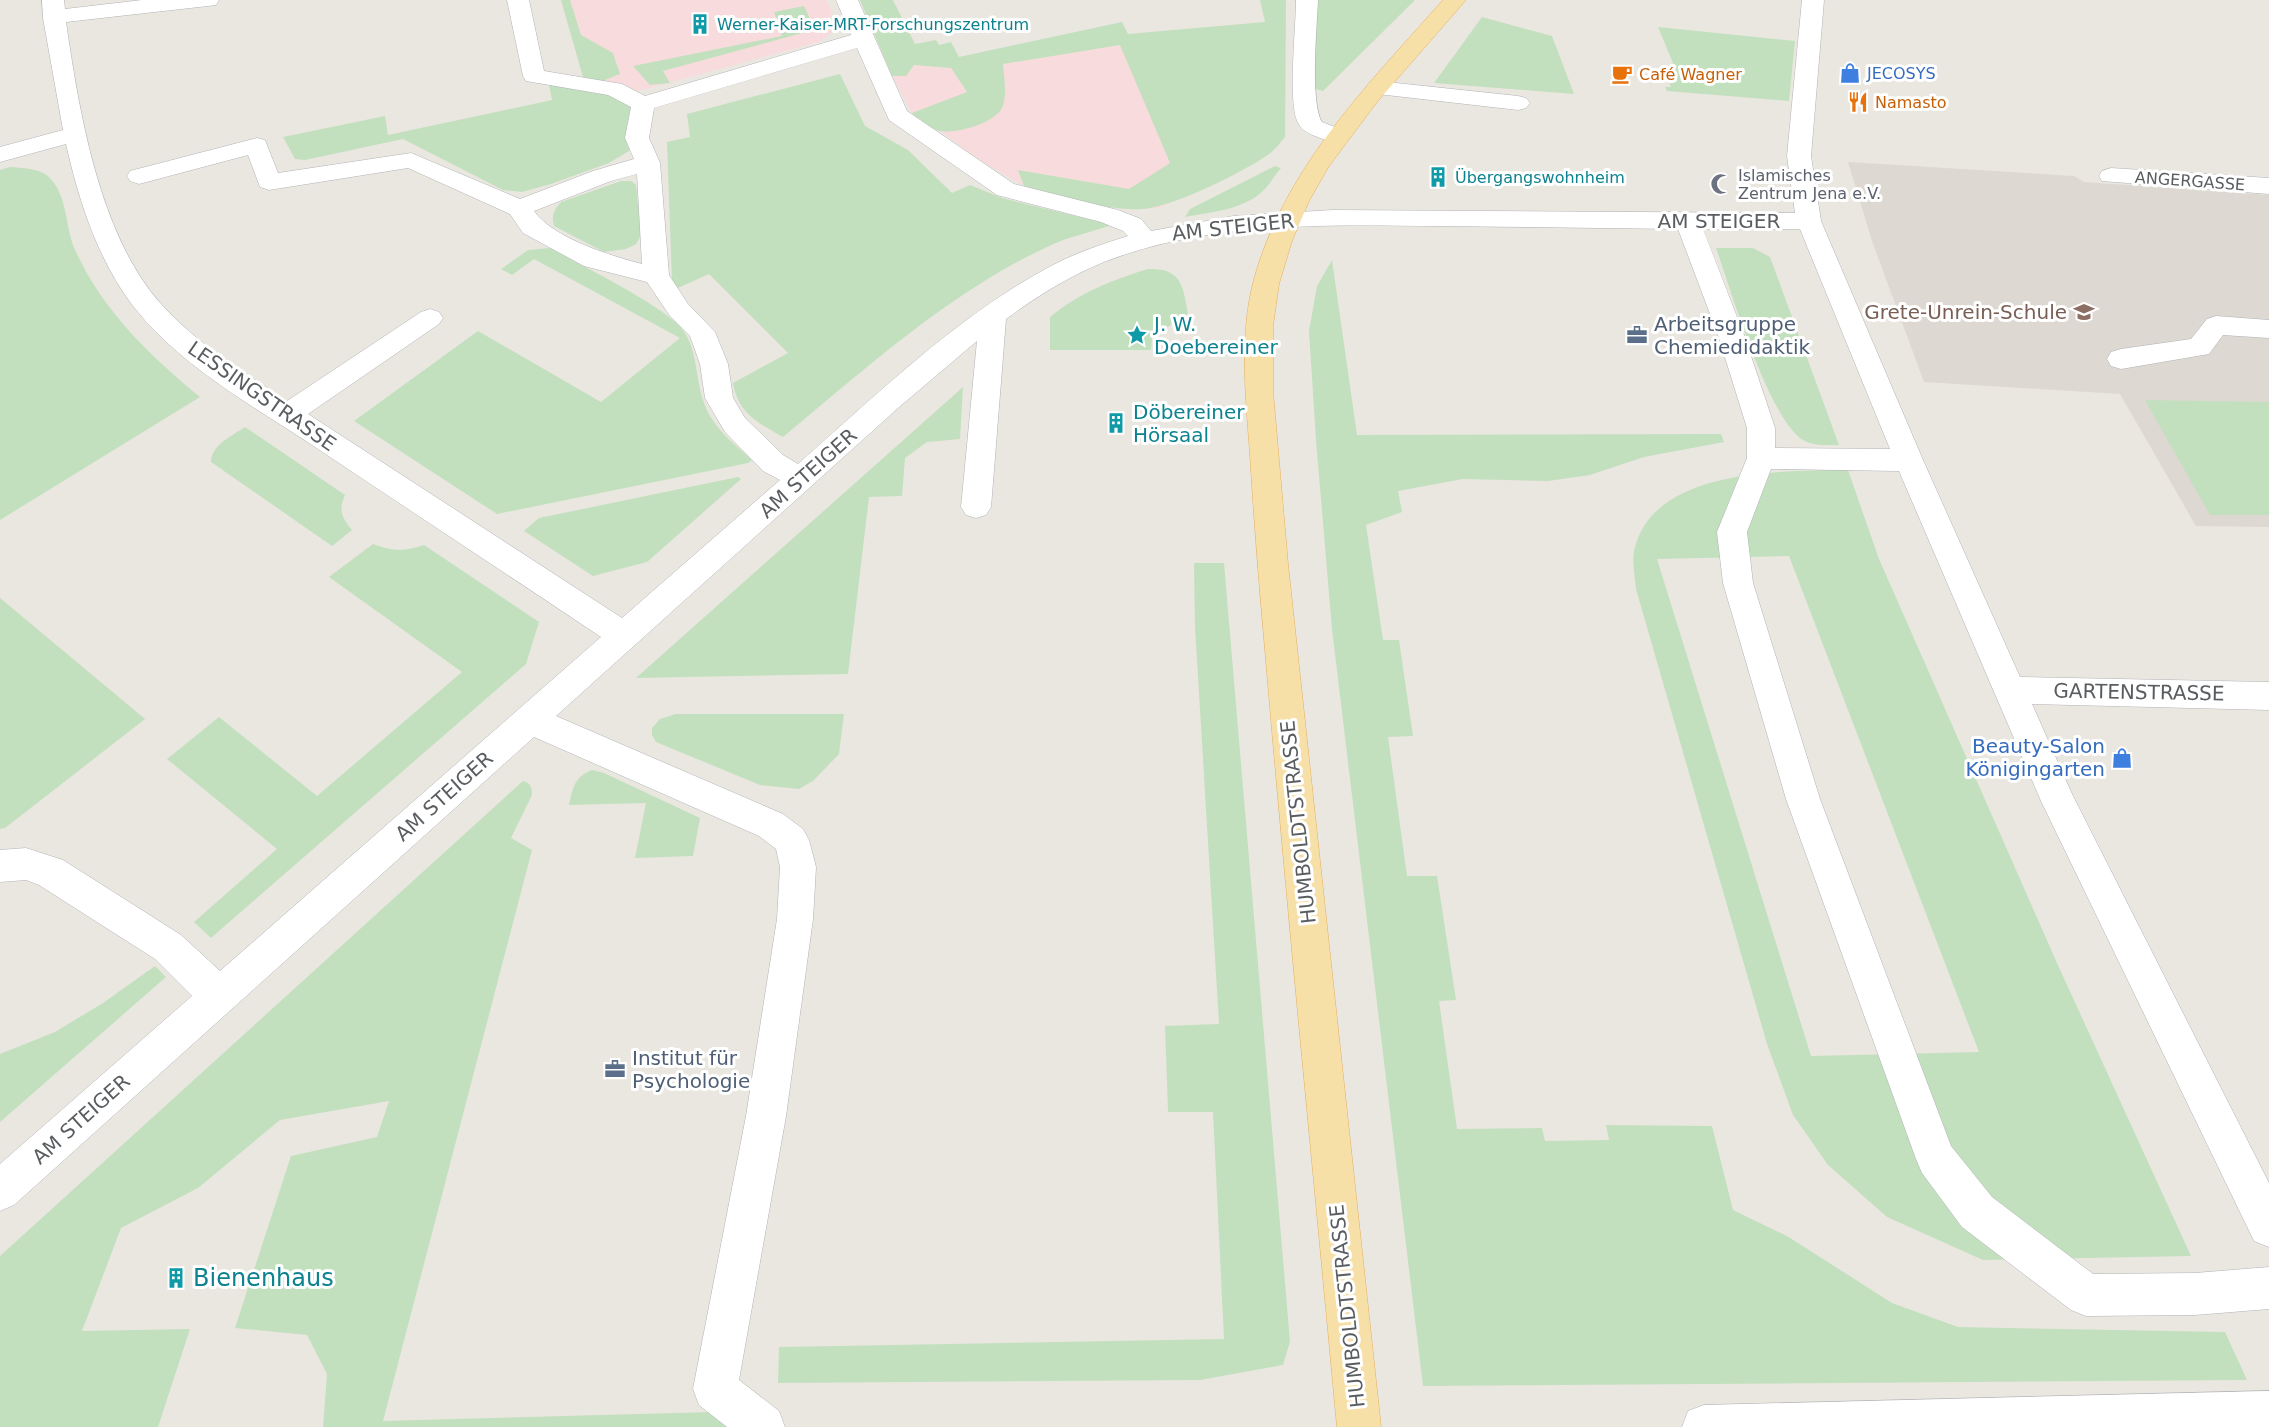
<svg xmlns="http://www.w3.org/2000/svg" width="2269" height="1427" font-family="'DejaVu Sans',sans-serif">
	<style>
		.education { fill: #ddd8d1 }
		.medical { fill: #f8dcdd }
		.green { fill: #c2e0be; fill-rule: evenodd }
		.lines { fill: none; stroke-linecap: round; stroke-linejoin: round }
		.minor-casing { stroke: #b1b3b7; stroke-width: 1 }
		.major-casing { stroke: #e4ae5f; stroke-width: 1 }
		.minor { fill: #fff; fill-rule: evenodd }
		.major { fill: #f7e0a8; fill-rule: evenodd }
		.labels { text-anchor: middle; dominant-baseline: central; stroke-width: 6; stroke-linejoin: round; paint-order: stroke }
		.far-culture-label { font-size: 16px; fill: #0d838f; stroke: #fff; text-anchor: start }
		.far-shop-label { font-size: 16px; fill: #366cbe; stroke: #fff; text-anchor: start }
		.far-food-label { font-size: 16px; fill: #c56008; stroke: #fff; text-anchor: start }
		.far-worship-label { font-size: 16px; fill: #5b616d; stroke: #fff; text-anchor: start }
		.far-street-label { font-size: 16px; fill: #595d60; stroke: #fff }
		.street-label { font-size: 20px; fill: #595d60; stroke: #fff }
		.education-label { font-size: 20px; fill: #785e54; stroke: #fff; text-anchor: end }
		.culture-label { font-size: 20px; fill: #0d838f; stroke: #fff; text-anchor: start }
		.service-label { font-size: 20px; fill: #4e5e75; stroke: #fff; text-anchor: start }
		.shop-label { font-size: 20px; fill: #366cbe; stroke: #fff; text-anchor: end }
		.near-culture-label { font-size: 24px; fill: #0d838f; stroke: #fff; text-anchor: start }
	</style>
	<rect width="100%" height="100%" fill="#eae7e0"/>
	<path class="education" d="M1848,162l226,14 10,6 185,13v332l-73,-1 -76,-132 -196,-12 -52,-141z"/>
	<g class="medical">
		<path d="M561,0h266l9,23 -4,10 -13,9 -192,52 -44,-17z"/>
		<path d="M1286,31l-1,106 -15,16 -49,27 -63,28 -29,1 -22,-3 -83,-20 -49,-28 -34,-27 -17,-6 -12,-12 -20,-37h14l8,-11 37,3 169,-23z"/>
	</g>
	<g class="green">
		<path d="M561,0h9l11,35 32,18 7,21 -15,6 2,12 20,2 5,20 2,27 -5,10 -20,12 -58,21 -29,8 -19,-2 -100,-51 -98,21 -10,-1 -12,-22 102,-21 3,19 164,-35 -3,-15 34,-8z"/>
		<path d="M860,0h33l22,44 21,-4 3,5 12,-3 8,15 163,-35 6,12 137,-12 -5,-22h26l-1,137c-5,6 -10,13 -16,17 -25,18 -98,54 -127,55 -40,2 -80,-14 -118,-23l-6,-16 111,19 41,-26 -50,-118 -117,19c1,13 4,29 0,42 -6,17 -47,28 -63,25 -12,-3 -20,-10 -28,-18l55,-21 -16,-24 -37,-3 -8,11h-14z"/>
		<path d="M1314,0h101l-92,91 -8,-2z"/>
		<path d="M804,6l10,21 -8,5 -143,39 7,12 -20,2 -17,-19 149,-30 -8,-24z"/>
		<path d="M1482,17l70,19 22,58 -140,-11z"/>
		<path d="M1658,27l137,14 -6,60 -122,-10 -2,-4h6l-7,-19h11z"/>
		<path d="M840,74l25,52 43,24 44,43 18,-8 32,13 110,27c-21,7 -45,12 -65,22 -97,45 -182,122 -264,190 -25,-14 -45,-24 -50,-54l55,-30 -79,-79 -31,14 -6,-6 -5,-140 23,-5 -3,-23z"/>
		<path d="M1275,166l6,2c-6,7 -11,16 -17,22 -20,20 -53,22 -79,27l5,-8z"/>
		<path d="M10,167c12,1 30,1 39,10 19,19 16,50 26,73 28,61 74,105 125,147l-200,123v-350z"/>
		<path d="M621,181h10l5,4 5,50 -5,9 -10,5 -22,3 -50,-26c-3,-11 0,-16 7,-24z"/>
		<path d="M550,248c30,17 115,58 133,82 15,22 12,46 20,70 8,26 29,42 49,60l-4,3 -251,51 -143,-93 124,-90 123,71 79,-64 -146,-79 -22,16 -11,-6 27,-19z"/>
		<path d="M1716,248h37l17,9 69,188c-12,0 -26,1 -36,-5 -35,-22 -72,-150 -87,-192z"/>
		<path d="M1332,260l25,175 364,-1 3,8 -80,15 -54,18 -42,6 -85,-2 -65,12 4,21 -36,13 17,115h16l14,96 -25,1 19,139h30l19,124 -17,1 18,128 85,-1 3,13 64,-1 -3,-15 106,1 21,84 54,26 105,67 66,24 267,5 22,48 -824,6 -91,-757 -16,-189 -7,-109 8,-45z"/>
		<path d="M1148,269c34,-1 35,17 40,45l-36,23 -1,13h-101v-33c29,-24 62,-37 98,-48z"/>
		<path d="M963,387l-3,52 -33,3 -22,16 -3,38 -33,1 -21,177 -212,4z"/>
		<path d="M2145,400l124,2v113h-59z"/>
		<path d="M245,427l100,68c-7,16 -3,22 7,35l-20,16 -121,-84c0,-17 21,-26 34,-35z"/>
		<path d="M1848,470l31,89 178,404 134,293 -208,4 -96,-43 -59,-52 -35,-50 -26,-71 -131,-455c-1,-13 -5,-30 -1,-42 21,-79 147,-76 213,-77zM1789,556l190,496h-1l-167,4 -154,-497z"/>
		<path d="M738,477l3,2 -94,83 -54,14 -69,-45 15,-13z"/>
		<path d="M373,544c19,7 31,8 51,1l115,77 -13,42 -315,274 -17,-16 83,-73 -110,-90 52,-42 98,79 145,-124 -133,-95z"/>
		<path d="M1194,563h30l66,779 -7,23 -83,15 -422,3 1,-36 445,-8 -11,-227h-45l-3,-86 54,-2 -24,-397z"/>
		<path d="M0,598l145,121 -140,109 -5,1z"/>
		<path d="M676,714h168l-5,40 -26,27 -14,8 -39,-4 -104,-43 -4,-7v-7l8,-9z"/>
		<path d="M592,770l12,3 96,45 -7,38 -58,2 11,-55 -77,2c4,-17 5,-28 23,-35z"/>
		<path d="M523,781c8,2 9,7 9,14l-21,43 21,12 -149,571 331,-9 31,15h-422l4,-53 -20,-39 -72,-7 56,-172 86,-19 12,-36 -109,19 -82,68 -77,40 -39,103 108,-2 -32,98h-158v-171z"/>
		<path d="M155,966l11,11 -166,145v-68l55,-22 48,-29z"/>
	</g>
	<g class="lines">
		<g class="minor-casing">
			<g id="minor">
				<path d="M42,0h22l1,9 77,-9h77l-3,5 -8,1 -142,16c13,89 33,213 95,282 36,40 81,67 126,97l134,-89 9,-3 9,3 4,6 -4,6 -131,90 314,204 158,-138 -17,-9 -38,-39 -20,-34 -5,-34 -10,-28 -20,-20 -23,-34 -63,-16 -61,-33 -13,-19 -102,-46 -139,22 -9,-3 -12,-32 -109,29 -9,-3 -3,-5 3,-5 127,-33 8,2 13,33 133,-20 109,46 73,-28 41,-12 -9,-21 6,-31 -23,-12 -82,-14 -3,-5 -16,-76h22l15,71 78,13 23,12 206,-61 -15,-35h22l49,111 107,73 104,26 23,9 10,12 83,-15 99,-6 462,3 -8,-57 15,-156h22l-13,156 10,65 102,239 97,217 249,5v28l-237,-6 40,90 197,389v64l-15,-6 -213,-440 -142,-330 -128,-2 -24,63 6,51 67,216 131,347 41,51 101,77 102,-1 74,-6v42l-74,6 -109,1 -15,-6 -109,-83 -40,-54 -6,-14 -130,-360 -63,-216 -6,-51 30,-74v-30l-29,-93 -40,-106c-80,-1 -161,-2 -241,-3 -110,-1 -229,-5 -333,36 -35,14 -68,35 -98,57l-15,188 -5,8 -10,3 -10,-3 -5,-8 16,-166 -79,67 -342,308 227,98 20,15 6,11 7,27 -3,52 -27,197 -47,264 40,31 6,16h-58l-28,-22 -6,-16 53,-273 31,-197 3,-52 -4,-18 -17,-13 -225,-99 -520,468 -14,6v-47l192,-168 -37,-37 -116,-74 -13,-5 -26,2v-32l26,-2 37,12 118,75 39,36 381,-334c-94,-63 -189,-125 -283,-188 -64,-43 -136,-81 -185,-143 -36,-48 -54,-105 -67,-162l-66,18v-15l63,-17 -20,-112zM857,48l32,72 108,75 104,27 22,9 5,5c-25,8 -50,16 -73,28 -96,50 -176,129 -257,200l-15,-9 -38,-37 -12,-20 -5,-34 -13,-32 -27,-28 -19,-29 -9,-112 -11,-25 5,-30zM637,174l5,90c-31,-8 -89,-26 -108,-53l77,-30zM1703,229h97l90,220 -115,-1v-20l-31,-93z"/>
				<path d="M1296,0h22c-1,26 -8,102 4,122l23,9 4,5 -4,5c-9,2 -14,1 -22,-2 -11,-4 -21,-7 -26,-18 -9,-23 -1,-94 -1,-121z"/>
				<path d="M1377,81l141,15 8,2 4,5 -4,5 -8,2 -149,-17 -3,-5 3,-5z"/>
				<path d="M2111,168l158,10v16l-167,-13 -3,-5 3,-5z"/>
				<path d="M2216,316l53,4v18l-46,-3 -14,19 -88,15 -10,-3 -4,-7 4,-7 10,-3 70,-10 16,-20z"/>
				<path d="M2269,1391v36h-587l6,-16 16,-6z"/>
			</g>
		</g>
		<g class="major-casing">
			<path id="major" d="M1443,0h23l-89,102 -48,64 -20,35 -17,40 -13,43 -6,42v65l15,173 93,863h-44c-24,-259 -50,-518 -72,-777 -6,-65 -11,-130 -15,-195 -4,-56 -11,-116 3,-172 30,-114 114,-197 190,-283z"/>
		</g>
		<use href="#minor" class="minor"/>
		<use href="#major" class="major"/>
	</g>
	<defs>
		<g id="building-bare" transform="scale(1.62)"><path d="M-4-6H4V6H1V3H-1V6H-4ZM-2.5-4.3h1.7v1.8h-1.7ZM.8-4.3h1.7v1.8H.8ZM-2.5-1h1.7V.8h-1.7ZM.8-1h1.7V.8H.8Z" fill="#0f9aa8" stroke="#fff" stroke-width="2.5" paint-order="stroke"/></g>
		<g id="shop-bare" transform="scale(1.62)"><path d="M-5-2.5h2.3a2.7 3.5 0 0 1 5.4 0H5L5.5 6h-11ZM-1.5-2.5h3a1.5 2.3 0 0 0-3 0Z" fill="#3f7fe0" stroke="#fff" stroke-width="2.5" paint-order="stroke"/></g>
		<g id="cafe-bare" transform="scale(1.62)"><path d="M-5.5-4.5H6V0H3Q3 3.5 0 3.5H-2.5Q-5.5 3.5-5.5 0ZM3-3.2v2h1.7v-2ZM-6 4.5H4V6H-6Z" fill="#e8710a" stroke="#fff" stroke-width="2.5" paint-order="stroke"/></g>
		<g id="restaurant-bare" transform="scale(1.62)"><path d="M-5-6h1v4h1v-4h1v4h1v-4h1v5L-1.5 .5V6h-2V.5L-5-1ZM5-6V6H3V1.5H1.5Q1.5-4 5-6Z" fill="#e8710a" stroke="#fff" stroke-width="2.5" paint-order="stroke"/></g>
		<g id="mosque-bare" transform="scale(1.62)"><path d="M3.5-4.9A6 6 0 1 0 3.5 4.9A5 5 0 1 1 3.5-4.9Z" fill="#6b7280" stroke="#fff" stroke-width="2.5" paint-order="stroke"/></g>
		<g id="school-bare" transform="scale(1.62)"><path d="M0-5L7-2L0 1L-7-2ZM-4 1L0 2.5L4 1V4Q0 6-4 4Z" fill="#8d6e63" stroke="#fff" stroke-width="2.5" paint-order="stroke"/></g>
		<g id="sight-bare" transform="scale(1.62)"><path d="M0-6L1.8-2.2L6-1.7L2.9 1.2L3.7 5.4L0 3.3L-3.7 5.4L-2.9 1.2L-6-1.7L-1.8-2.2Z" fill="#0f9aa8" stroke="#fff" stroke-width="2.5" paint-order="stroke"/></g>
		<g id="office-bare" transform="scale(1.62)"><path d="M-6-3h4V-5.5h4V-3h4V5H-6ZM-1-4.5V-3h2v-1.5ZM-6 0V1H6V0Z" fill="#5c6f8a" stroke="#fff" stroke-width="2.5" paint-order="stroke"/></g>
	</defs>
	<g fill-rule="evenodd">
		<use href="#building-bare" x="700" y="24"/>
		<use href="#shop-bare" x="1850" y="73"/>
		<use href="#cafe-bare" x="1622" y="74"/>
		<use href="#restaurant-bare" x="1858" y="102"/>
		<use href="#building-bare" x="1438" y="177"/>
		<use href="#mosque-bare" x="1721" y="184"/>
		<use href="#school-bare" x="2084" y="312"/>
		<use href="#sight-bare" x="1137" y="335"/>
		<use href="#office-bare" x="1637" y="335"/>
		<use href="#building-bare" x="1116" y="423"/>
		<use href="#shop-bare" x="2122" y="758"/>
		<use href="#office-bare" x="615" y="1069"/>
		<use href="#building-bare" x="176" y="1278"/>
	</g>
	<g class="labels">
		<g class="far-culture-label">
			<text x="717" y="24">Werner-Kaiser-MRT-Forschungszentrum</text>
			<text x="1455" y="177">Übergangswohnheim</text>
		</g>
		<g class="far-shop-label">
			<text x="1867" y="73">JECOSYS</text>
		</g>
		<g class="far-food-label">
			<text x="1639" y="74">Café Wagner</text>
			<text x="1875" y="102">Namasto</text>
		</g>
		<g class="far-worship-label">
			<text x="1738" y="175">Islamisches<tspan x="1738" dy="18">Zentrum Jena e.V.</tspan></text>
		</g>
		<g class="far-street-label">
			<text transform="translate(2190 181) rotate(4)">ANGERGASSE</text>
		</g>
		<g class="street-label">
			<text x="1719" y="221">AM STEIGER</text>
			<text transform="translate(1233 227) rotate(-6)">AM STEIGER</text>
			<text transform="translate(262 396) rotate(35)">LESSINGSTRASSE</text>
			<text transform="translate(808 473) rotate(-42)">AM STEIGER</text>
			<text transform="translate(2139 692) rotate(1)">GARTENSTRASSE</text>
			<text transform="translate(444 796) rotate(-42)">AM STEIGER</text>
			<text transform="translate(1298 822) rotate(-96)">HUMBOLDTSTRASSE</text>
			<text transform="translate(81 1119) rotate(-42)">AM STEIGER</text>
			<text transform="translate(1347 1306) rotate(-96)">HUMBOLDTSTRASSE</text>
		</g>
		<g class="education-label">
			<text x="2067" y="312">Grete-Unrein-Schule</text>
		</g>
		<g class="culture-label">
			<text x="1154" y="324">J. W.<tspan x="1154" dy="23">Doebereiner</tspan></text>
			<text x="1133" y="412">Döbereiner<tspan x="1133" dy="23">Hörsaal</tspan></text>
		</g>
		<g class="service-label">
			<text x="1654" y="324">Arbeitsgruppe<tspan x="1654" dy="23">Chemiedidaktik</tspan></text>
			<text x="632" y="1058">Institut für<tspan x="632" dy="23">Psychologie</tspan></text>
		</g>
		<g class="shop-label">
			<text x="2105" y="746">Beauty-Salon<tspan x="2105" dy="23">Königingarten</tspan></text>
		</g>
		<g class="near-culture-label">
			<text x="193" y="1278">Bienenhaus</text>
		</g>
	</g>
</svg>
